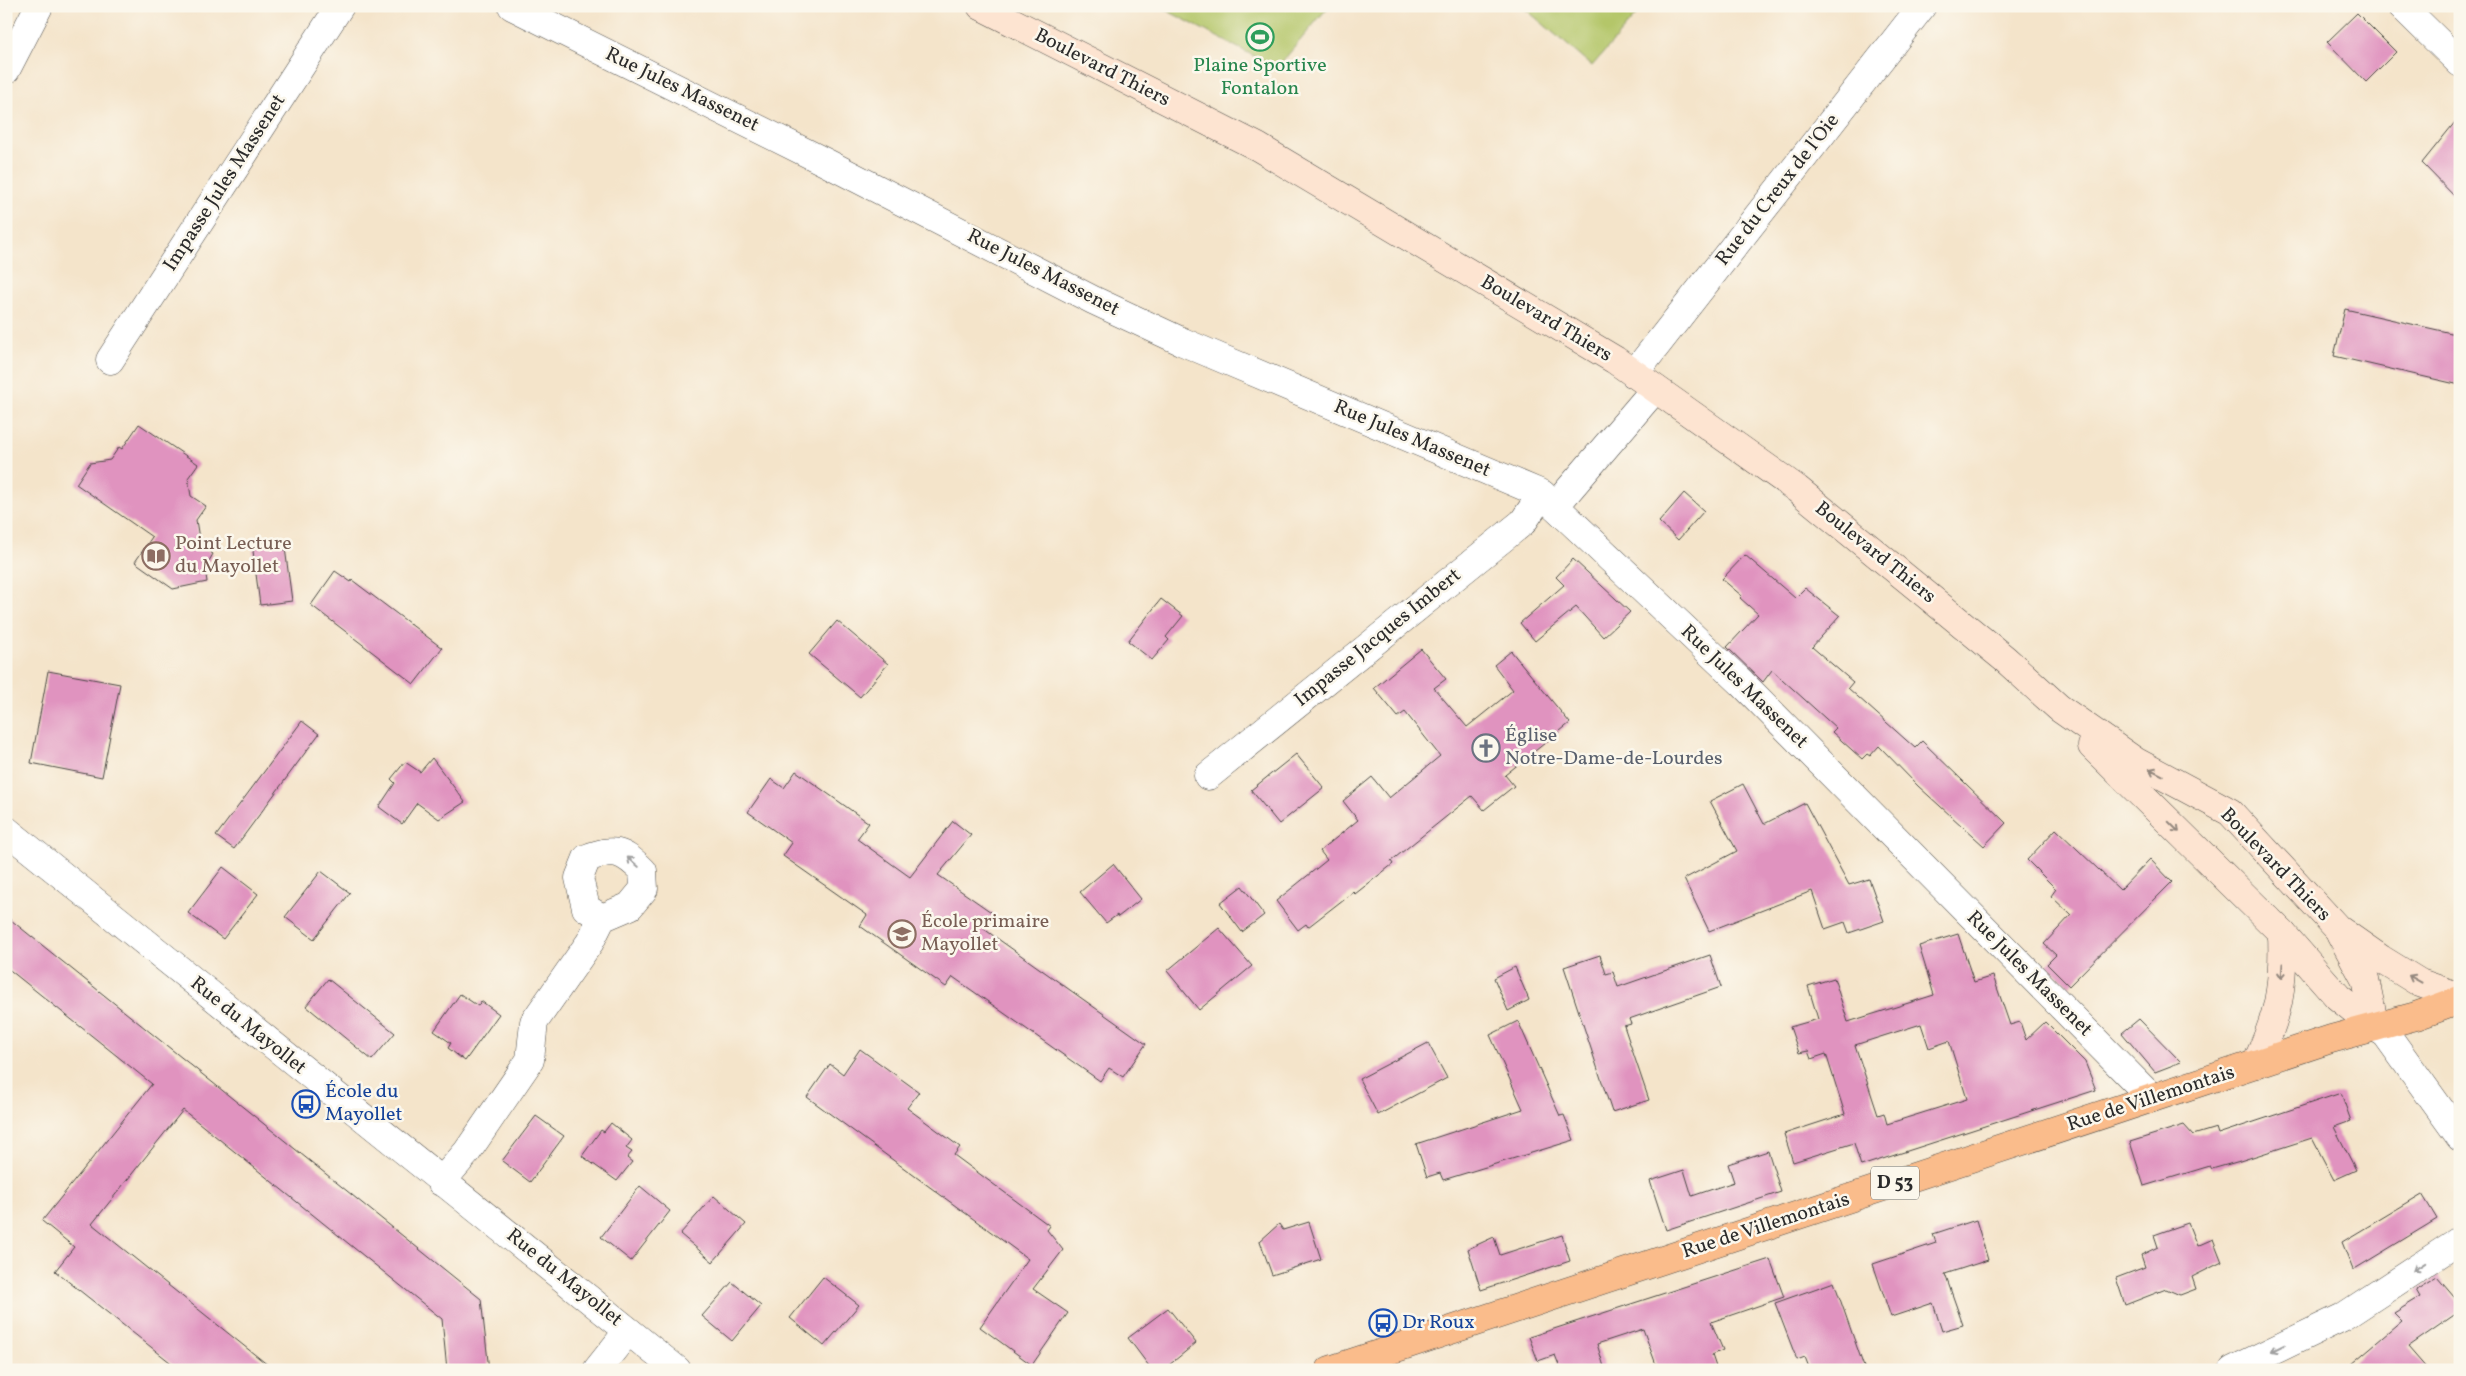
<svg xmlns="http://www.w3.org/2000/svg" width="2466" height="1376" font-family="Vollkorn,serif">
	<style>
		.green { fill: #b4c669; stroke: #70784a }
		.building { fill: #e093bf; fill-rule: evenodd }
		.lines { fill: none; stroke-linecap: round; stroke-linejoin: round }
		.minor-casing { stroke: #494743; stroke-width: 29 }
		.tertiary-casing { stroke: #494743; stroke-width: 29 }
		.secondary-casing { stroke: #494743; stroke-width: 29 }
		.primary-casing { stroke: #494743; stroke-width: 29 }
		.minor { stroke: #fff; stroke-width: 28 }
		.tertiary { stroke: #fff; stroke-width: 28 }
		.secondary { stroke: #fde4d1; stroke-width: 28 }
		.primary { stroke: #fabc8b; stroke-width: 28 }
		.oneway { stroke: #94887e }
		.oneway2 { stroke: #a0a0a0 }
		.labels { text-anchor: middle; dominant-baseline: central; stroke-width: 5; stroke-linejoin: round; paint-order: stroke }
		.shield { fill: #fbf7ec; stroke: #696865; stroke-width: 1 }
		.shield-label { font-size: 19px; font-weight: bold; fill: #2b2b2b }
		.leisure-label { font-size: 20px; fill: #27864d; stroke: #fbf7ec }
		.street-label { font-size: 20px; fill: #2b2b2b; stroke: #fbf7ec }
		.education-label { font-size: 20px; fill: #785e54; stroke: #fbf7ec; text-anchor: start }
		.worship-label { font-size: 20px; fill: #5b616d; stroke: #fbf7ec; text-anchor: start }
		.transit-label { font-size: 20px; fill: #164399; stroke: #fbf7ec; text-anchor: start }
	</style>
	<rect width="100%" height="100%" fill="#fbf7ec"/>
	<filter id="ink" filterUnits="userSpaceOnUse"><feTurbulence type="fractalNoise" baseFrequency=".02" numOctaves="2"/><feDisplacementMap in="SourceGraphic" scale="10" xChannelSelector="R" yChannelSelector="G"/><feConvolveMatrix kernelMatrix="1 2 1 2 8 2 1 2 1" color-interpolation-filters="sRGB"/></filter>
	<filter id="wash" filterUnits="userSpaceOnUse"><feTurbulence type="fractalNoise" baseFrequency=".0096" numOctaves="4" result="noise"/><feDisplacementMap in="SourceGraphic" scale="20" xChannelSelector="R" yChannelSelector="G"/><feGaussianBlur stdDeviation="1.12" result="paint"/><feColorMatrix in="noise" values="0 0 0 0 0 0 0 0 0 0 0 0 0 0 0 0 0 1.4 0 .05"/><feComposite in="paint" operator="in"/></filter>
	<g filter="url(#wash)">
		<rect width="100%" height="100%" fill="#f4e4ca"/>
		<g class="green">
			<path d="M1158,6h171l-52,62z"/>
			<path d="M1522,6h122l-52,60z"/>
		</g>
		<g id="blocks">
			<g class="building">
				<path d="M2357,13l39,39 -30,30 -39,-40z"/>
				<path d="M2460,116v86l-38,-39z"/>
				<path d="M2345,309l115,26v50l-126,-29z"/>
				<path d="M139,424l59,40 -10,14 3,18 15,10 -10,14 4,25 13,9 -8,14 2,14 -34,7 -38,-27 17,-25 -76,-53 14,-21 20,-3 9,-13 3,2z"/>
				<path d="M1684,493l20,18 -26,29 -19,-18z"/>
				<path d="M284,540l8,61 -32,4 -8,-62z"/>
				<path d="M1745,555l50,43 10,-10 35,28 -28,31 41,35 -5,6 67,60 7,-7 84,82 -22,23 -66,-60 -39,-40 -9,10 -3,-2 -5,5 -30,-27 4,-4 -64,-58 -9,12 -36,-35 31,-33 -18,-16 2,-2 -20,-17z"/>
				<path d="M1573,559l57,53 -27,25 -27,-30 -41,34 -15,-18 44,-38 -8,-8z"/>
				<path d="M335,571l16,11 1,-2 90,68 -28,36 -103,-79z"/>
				<path d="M1161,599l22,17 -17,21 3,3 -17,20 -24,-19z"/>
				<path d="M837,621l51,43 -28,33 -51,-43z"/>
				<path d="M1421,649l25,30 -12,9 33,39 46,-37 -19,-25 17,-14 59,72 -65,52 9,11 -30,24 -12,-14 -81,65 2,3 -38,30 -2,-2 -45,35 -2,-3 -8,6 -22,-29 51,-41 -7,-9 38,-31 -15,-19 29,-24 17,21 51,-42 -35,-44 -7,5 -24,-29z"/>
				<path d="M48,671l72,13 -18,93 -71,-14z"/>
				<path d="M302,721l17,13 -85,115 -18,-13z"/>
				<path d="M1296,754l28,34 -45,36 -28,-34z"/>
				<path d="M432,758l33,44 -26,17 -22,-16 -15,21 -23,-17 16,-24 -4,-4 14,-17 15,10z"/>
				<path d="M796,771l73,52 -12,16 53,38 43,-56 18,14 -33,40 56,39 -10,15 162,115 -23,33 -14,-9 -9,13 -147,-104 -7,10 -86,-61 7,-11 -84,-59 9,-13 -44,-31 23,-33 13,9z"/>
				<path d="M1743,784l21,40 41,-21 44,82 20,-6 15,42 -35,12 -4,-11 -20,7 -13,-38 -103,40 -25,-52 53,-28 -27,-50z"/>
				<path d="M2056,829l64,61 30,-31 22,23 -103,104 -22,-22 9,-9 -12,-11 27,-29 -20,-19 5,-7 -29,-29z"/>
				<path d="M1113,864l28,35 -23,18 -1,-2 -11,8 -26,-31z"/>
				<path d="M223,867l35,27 -35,45 -35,-26z"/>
				<path d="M321,871l29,22 -36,46 -29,-22z"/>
				<path d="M1242,886l22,29 -22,17 -22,-29z"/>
				<path d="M6,916l475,383 8,71h-42l-5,-51 -259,-209 -91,114 182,146h-94l-125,-99 19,-24 -32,-26 110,-137 -146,-117z"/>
				<path d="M1219,928l33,38 -53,44 -32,-39z"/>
				<path d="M1958,934l16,48 19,-6 17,49 10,-3 6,18 19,-18 40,40 11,28 -235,76 -7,-23 -61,19 -9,-28 61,-20 -19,-60 -15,5 -3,-8 -9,2 -9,-26 28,-8 -10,-33 26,-8 14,44 86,-27 -15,-49zM1921,1024l8,24 20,-7 18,58 -80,25 -3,-11 -6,2 -23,-70z"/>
				<path d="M1600,955l6,19 7,-2 5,15 92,-32 11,32 -92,32 2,5 -7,2 25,74 -37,12 -48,-145z"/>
				<path d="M1515,967l14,33 -21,11 -14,-33z"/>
				<path d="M328,979l67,54 -23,27 -66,-54z"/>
				<path d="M460,994l18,12 3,-5 18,13 -34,47 -17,-13 3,-5 -17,-12z"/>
				<path d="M2139,1019l42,43 -26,10 -33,-39z"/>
				<path d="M1518,1021l42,95 4,-1 10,25 -131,40 -3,-7 -13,4 -11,-33 107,-35 -33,-74z"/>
				<path d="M1428,1043l19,35 -69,37 -19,-36z"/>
				<path d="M860,1049l59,43 -12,16 53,39 -6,8 96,71 -3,4 16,20 -30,39 35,24 -36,52 -52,-38 48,-68 -221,-162 23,-33 13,10z"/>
				<path d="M2341,1093l10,28 -17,6 22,43 -22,10 -22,-42 -72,23 -28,8 -2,-3 -66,20 -14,-44 54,-17 9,10 23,-7 2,6z"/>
				<path d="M536,1116l28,20 -34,46 -28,-21z"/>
				<path d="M611,1123l21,17 -6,8 6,4 -5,6 5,4 -15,19 -35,-25 19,-26 3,2z"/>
				<path d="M1768,1151l13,41 -115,38 -16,-49 34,-11 8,26 42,-14 -6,-18z"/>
				<path d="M640,1186l30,25 -39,50 -30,-24z"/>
				<path d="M2422,1194l15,25 -84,51 -11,-28z"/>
				<path d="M714,1196l32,28 -33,38 -33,-28z"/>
				<path d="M1976,1220l12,40 -43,14 18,51 -21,6 -9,-28 -42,14 -18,-53 63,-21 -3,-9z"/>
				<path d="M1309,1222l12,37 -49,16 -12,-34 19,-17 4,6z"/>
				<path d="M2188,1223l9,23 16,-7 9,23 -30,15 4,12 -16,6 -14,-6 -41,16 -9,-27 29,-11 -4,-12 17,-8 -4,-12z"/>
				<path d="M1562,1235l8,26 -89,29 -13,-41 26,-12 6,18z"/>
				<path d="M1770,1259l14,38 -73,25 12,28 -11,5 5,15h-59l-15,-41 -46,15 8,26h-44l-6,-15 -17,6 -9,-24z"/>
				<path d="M823,1277l36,28 -35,41 -34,-28z"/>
				<path d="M2437,1277l23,27v7l-52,36 20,23h-84l58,-49 -8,-8 26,-16 -4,-7z"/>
				<path d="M732,1282l29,24 -29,35 -30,-25z"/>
				<path d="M1834,1282l31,88h-55l-5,-13 -8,3 -22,-57z"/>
				<path d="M1168,1308l28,35 -33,27h-11l-24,-32z"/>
			</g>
		</g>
	</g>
	<g filter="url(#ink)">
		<use href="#blocks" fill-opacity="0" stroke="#494743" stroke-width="1"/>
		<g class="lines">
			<g class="minor-casing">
				<g id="minor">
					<path d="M512,6l315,157 266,137 90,42 359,152 200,189 410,415"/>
					<path d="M2402,6l58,57"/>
					<path d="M6,70l33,-64"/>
					<path d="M110,360l230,-354"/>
					<path d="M1634,374l288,-368"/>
					<path d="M1555,506l100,-117"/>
					<path d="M1208,776l315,-254 19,-28"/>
					<path d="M6,830l671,540"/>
					<path d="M441,1182l26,-30 63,-92 4,-38 56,-80 12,-24 28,-12 14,-17 -1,-18c-21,-21 -29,-23 -56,-13l-8,20 7,30 16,10"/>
					<path d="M597,1370l31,-39"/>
				</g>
			</g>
			<g class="tertiary-casing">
				<g id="tertiary">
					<path d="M2375,1027l11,7 74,103"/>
					<path d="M2233,1370l110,-53 117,-77"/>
				</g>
			</g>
			<g class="secondary-casing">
				<g id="secondary">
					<path d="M981,6l277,141 357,213 182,129 208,170 54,49 76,53 95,51 108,117 43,30 39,24 40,14"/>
					<path d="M2092,746l190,187 56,64 37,30"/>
					<path d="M2340,933l25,46 10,48"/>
					<path d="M2256,1064c23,-50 28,-76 26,-131"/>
				</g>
			</g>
			<g class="primary-casing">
				<path id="primary" d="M1330,1370l1001,-331 85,-23 44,-16"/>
			</g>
			<use href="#minor" class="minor"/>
			<use href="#tertiary" class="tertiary"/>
			<use href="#secondary" class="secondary"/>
			<use href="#primary" class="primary"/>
		</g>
		<defs><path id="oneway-shaft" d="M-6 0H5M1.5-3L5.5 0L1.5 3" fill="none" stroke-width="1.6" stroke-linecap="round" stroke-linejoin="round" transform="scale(1.25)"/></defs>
		<g class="oneway">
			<use href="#oneway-shaft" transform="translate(2156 772) rotate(-154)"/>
			<use href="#oneway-shaft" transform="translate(2174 827) rotate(45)"/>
			<use href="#oneway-shaft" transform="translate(2282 971) rotate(94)"/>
			<use href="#oneway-shaft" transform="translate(2415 979) rotate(-151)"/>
		</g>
		<g class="oneway2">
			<use href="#oneway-shaft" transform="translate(633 862) rotate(-140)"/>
			<use href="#oneway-shaft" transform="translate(2419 1267) rotate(147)"/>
			<use href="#oneway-shaft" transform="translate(2278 1348) rotate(154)"/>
		</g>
	</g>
	<defs>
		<g id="stadium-ring" transform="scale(1.4375)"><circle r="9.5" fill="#fbf7ec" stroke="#2e9e5b" stroke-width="1.5"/><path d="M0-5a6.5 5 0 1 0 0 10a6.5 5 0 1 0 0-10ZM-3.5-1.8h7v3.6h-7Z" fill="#2e9e5b"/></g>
		<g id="library-ring" transform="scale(1.4375)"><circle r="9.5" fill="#fbf7ec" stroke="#8d6e63" stroke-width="1.5"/><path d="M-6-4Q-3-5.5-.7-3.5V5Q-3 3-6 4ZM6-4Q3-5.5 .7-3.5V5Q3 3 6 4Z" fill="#8d6e63"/></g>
		<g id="church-ring" transform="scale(1.4375)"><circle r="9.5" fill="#fbf7ec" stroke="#6b7280" stroke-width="1.5"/><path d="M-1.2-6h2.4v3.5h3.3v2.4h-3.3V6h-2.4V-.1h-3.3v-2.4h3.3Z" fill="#6b7280"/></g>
		<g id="school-ring" transform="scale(1.4375)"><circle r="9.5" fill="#fbf7ec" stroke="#8d6e63" stroke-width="1.5"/><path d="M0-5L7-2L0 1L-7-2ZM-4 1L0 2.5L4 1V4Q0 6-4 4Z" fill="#8d6e63"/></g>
		<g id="bus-ring" transform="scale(1.4375)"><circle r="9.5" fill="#fbf7ec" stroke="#1a4fb4" stroke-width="1.5"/><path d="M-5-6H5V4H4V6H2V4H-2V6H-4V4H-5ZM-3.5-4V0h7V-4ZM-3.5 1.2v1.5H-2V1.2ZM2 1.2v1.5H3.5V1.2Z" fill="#1a4fb4"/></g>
	</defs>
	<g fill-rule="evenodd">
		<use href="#stadium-ring" x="1260" y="37"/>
		<use href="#library-ring" x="156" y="556"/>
		<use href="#church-ring" x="1486" y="748"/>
		<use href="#school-ring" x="902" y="934"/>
		<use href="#bus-ring" x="306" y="1104"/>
		<use href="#bus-ring" x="1383" y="1323"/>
	</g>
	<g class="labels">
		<rect class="shield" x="1871" y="1166.5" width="48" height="33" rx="4"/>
		<g class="shield-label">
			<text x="1895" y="1183">D 53</text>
		</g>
		<g class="leisure-label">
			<text x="1260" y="66">Plaine Sportive<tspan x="1260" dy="23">Fontalon</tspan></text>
		</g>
		<g class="street-label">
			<text transform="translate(1102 68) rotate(27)">Boulevard Thiers</text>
			<text transform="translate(682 90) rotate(26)">Rue Jules Massenet</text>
			<text transform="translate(225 183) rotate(-57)">Impasse Jules Massenet</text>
			<text transform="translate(1778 190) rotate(-52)">Rue du Creux de l'Oie</text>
			<text transform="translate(1043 273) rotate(27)">Rue Jules Massenet</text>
			<text transform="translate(1546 319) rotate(31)">Boulevard Thiers</text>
			<text transform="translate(1412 439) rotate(23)">Rue Jules Massenet</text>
			<text transform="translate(1875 553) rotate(39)">Boulevard Thiers</text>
			<text transform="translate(1378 638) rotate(-39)">Impasse Jacques Imbert</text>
			<text transform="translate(1744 687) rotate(44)">Rue Jules Massenet</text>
			<text transform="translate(2275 865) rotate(46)">Boulevard Thiers</text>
			<text transform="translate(2029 974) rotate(45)">Rue Jules Massenet</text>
			<text transform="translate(248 1026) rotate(39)">Rue du Mayollet</text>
			<text transform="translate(2151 1099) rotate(-18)">Rue de Villemontais</text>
			<text transform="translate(1766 1226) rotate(-18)">Rue de Villemontais</text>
			<text transform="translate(564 1278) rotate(39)">Rue du Mayollet</text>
		</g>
		<g class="education-label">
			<text x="175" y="544">Point Lecture<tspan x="175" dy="23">du Mayollet</tspan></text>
			<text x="921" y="922">École primaire<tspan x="921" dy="23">Mayollet</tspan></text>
		</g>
		<g class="worship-label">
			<text x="1505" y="736">Église<tspan x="1505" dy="23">Notre-Dame-de-Lourdes</tspan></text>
		</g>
		<g class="transit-label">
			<text x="325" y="1092">École du<tspan x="325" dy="23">Mayollet</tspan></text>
			<text x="1402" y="1323">Dr Roux</text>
		</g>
	</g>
	<rect width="2466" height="1376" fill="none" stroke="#fbf7ec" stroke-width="25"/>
</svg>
